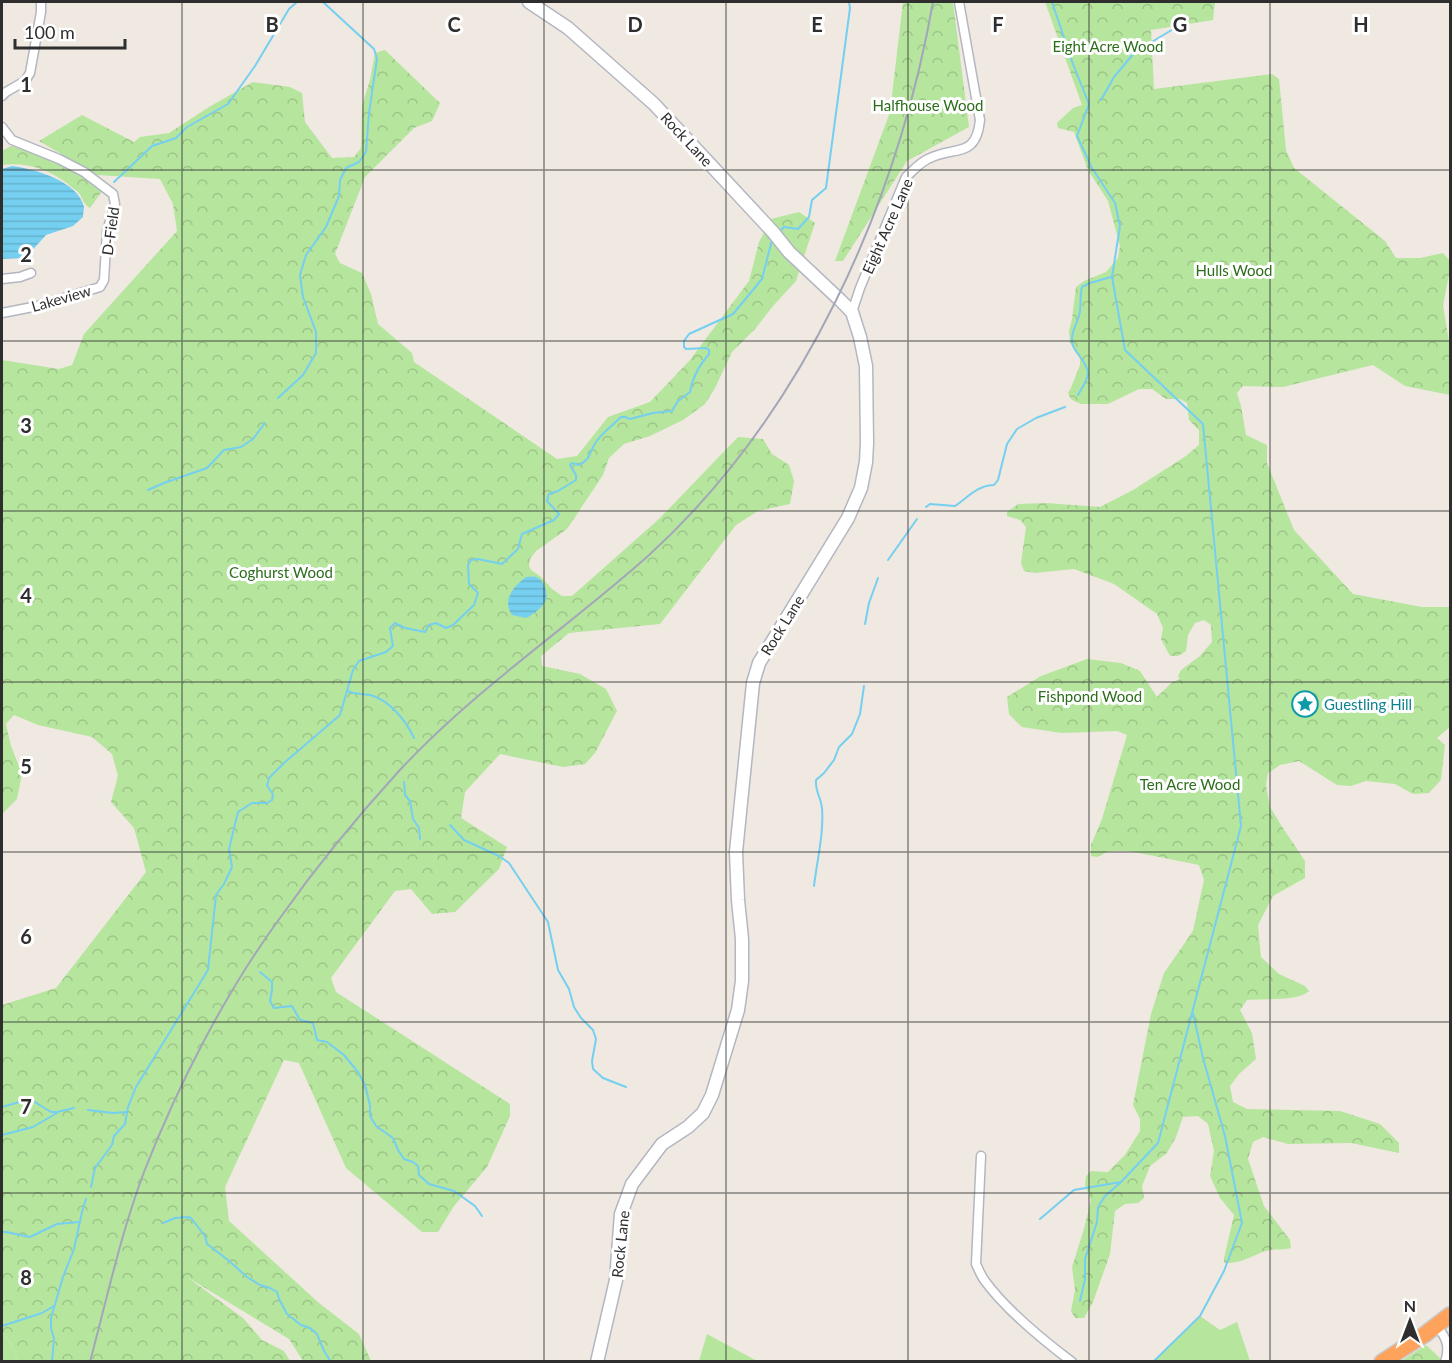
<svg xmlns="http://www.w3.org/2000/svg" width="1452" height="1363" font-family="Lato,sans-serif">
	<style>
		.grass { fill: #b6e59e }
		.forest { fill: url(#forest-crowns) }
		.water { fill: url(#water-rules) }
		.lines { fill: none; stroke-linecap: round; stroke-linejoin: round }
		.stream { stroke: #75cff0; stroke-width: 2 }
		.street-casing { stroke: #b4b7c1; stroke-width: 11 }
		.secondary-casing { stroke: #b4b7c1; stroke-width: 15 }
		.highway-casing { stroke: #c9c9c9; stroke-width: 18 }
		.street { stroke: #fff; stroke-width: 8 }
		.secondary { stroke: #fff; stroke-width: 12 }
		.highway { stroke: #ffa35c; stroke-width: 15 }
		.rail { stroke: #a3a6b8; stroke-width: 2 }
		.grid { fill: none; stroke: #2e2e2e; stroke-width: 1.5; stroke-opacity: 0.55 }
		.labels { text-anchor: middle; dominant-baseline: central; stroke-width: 6; stroke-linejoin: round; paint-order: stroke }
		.park-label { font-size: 15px; fill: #2c6e1b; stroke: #fff }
		.street-label { font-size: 15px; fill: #2e2e2e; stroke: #fff }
		.culture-label { font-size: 15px; fill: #0d838f; stroke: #fff; text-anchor: start }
		.grid-label { font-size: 20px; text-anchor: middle; font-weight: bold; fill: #2e2e2e; stroke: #fff; stroke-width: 6; stroke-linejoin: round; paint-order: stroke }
	</style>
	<defs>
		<pattern id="forest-crowns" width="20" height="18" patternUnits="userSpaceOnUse" patternTransform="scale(1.5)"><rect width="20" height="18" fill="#b6e59e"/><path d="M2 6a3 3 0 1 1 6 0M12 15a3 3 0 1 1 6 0" fill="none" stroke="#9dc588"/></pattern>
		<pattern id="water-rules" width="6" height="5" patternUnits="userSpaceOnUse" patternTransform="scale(1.5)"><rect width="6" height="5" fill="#75cff0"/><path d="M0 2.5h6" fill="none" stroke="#66b2ce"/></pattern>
	</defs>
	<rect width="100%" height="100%" fill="#efe9e1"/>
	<g class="grass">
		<path d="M1200,1316l20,14 17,-8 13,39h-97z"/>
		<path d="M2,1332c7,6 13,19 15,29h-15z"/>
		<path d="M707,1334l50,27h-58z"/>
	</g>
	<g class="forest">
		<path d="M903,2h50l16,125 -62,34 -64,100h-8l55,-149z"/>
		<path d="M1045,2h170l-2,18 -62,10 3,59 118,-15 7,5 7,71 8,18 91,73 11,17h24l23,-5 7,8v9l-7,35 7,43v47l-45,-9 -32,-21 -90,22 -40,-1 -6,7 4,13 5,29 21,10v18l27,67 59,64 69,13h28v120l-13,11 8,7 -4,35 -12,13 -16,1 -18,-10 -29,-3 -15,5 -14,-1 -38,-24 -19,4 -12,8 -2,12 4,22 11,18 24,36v17l-32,18 -15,29 3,32 18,17 26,12 4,5c-11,11 -46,7 -62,9l-7,10 12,23 4,26 -17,15 -9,12 3,16 14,7 93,2 40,13 19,19v10l-48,-10 -63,1 -25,-7 -10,5 -5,17 16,47 26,34 1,8c-9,3 -17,0 -25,3 -16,5 -24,13 -42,12v-5l10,-43 -14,-17 -10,-22 4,-25 -6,-27 -10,-8 -15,1 -7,20 -9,16 -17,13 -8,20 2,12 -6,5 -13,1 -10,7 -5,43 -17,48 -9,16h-9l-4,-7 4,-21 -3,-23 12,-38 7,-29 -6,-15 1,-9 5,-5 17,1 17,-17 15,-24v-12l-7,-14 18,-91 13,-41 29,-42 11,-51 -5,-15 -70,-14h-20l-12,6 -6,-1v-11l11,-26 25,-84 -10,-4 -55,2 -40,-6 -13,-13 -2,-17 34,-21 46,-17 34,4 19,8 17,26 14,-14 9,-4 -2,-3 3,-6 19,-14 12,-14 -1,-17 -7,-5 -9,3 -7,12 -2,16 -8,5h-8l-9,-17 2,-11 -6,-14 -43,-30 -40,-15 -39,4 -11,-2 -3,-8 5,-36 -6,-7 -13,-4v-4l11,-8 28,-1 54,4 33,-17 53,-34 13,-11v-15l-10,-10 -2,-17 -7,-4h-14l-14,-10h-13l-31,15h-27l-9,-4 -3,-4 -1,-4 2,-2 10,-25v-6l-2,-5 -8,-11 -1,-12 3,-12 4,-32 8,-6 22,-9 12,-14 2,-12 -12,-45 -20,-31 -14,-38 -16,-4 -1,-5 16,-15 9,-3z"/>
		<path d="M385,50l55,53 -8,18 -18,7 -49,49 -30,77 5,9 22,10 9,21 7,30 34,29 2,9 143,97 20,-3 31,-39 42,-15 40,-42 59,-79 10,-39 12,-23 28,-7 16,11 -19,58 -23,25 -18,23 -23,23 -17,36 -10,16 -22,16 -33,16 -26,8 -15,14 -6,17 -36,54 -31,22 -6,8 -1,7 2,4 9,6 12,13 10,7h10l87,-77 79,-82 25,2 9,15 17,11 5,16 -4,23 -32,7 -22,14 -76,99 -91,9 -28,23 1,10 38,8 26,15 11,22 -22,42 -10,11 -22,3 -63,-13 -35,38 -4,26 46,29 -8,22 -44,43 -23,2 -21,-25 -16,2 -64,87 5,14 174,112v12l-23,51 -33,39 -16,26h-16l-76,-64 -47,-105 -15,-3 -59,127 4,34 90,82 40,31 12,27h-68l-14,-22 -102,-62 56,41 19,22 22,11 6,10h-273c-2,-10 -7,-22 -15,-29v-327l54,-17 90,-116 -12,-44 -23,-26 7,-26 -6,-22 -20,-17 -54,-12 -24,-10 -8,9 5,22 11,28 -5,25 -15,15v-454l57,9 13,-4 12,-31 93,-103 -4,-27 -13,-25 -63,-4 -58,-34 43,-26 52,27 6,-5 29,-4 40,-26 44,-25 37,5 12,6 3,29 27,36 22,-1 7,-9 1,-42 8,-26 5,-27z"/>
		<path d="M11,146l57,16 35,28 -13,18c-7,-4 -7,-9 -11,-15 -3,-3 -8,-6 -11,-9 -20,-15 -42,-22 -66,-19v-14z"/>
		<path d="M1426,1345l15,14 -4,2 -37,1z"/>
	</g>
	<g class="water">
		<path d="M12,166c23,3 66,15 72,41 0,1 -1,8 -1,10l-10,9 -27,9 -18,20 -6,3 -20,1v-90z"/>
		<path d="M526,577c3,0 7,-1 10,0 9,3 13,18 9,25 -4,7 -13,13 -19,16l-14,-3c-10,-15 1,-28 14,-38z"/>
	</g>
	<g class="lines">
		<g class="stream">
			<path d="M1101,100l13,-23 21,-25 40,-24"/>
			<path d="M114,182l38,-36 24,-8 11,-11 41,-23 27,-38 34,-57 8,-7"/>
			<path d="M780,231l4,-4 14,2 11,-12 3,-17 14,-12 24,-180 -1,-6"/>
			<path d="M1078,395c4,-7 10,-15 10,-22 -1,-14 -17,-21 -16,-34 0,-10 7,-18 8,-28 1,-8 0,-16 2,-24l8,-4 21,-6"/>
			<path d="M278,398l25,-23 13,-22v-21l-13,-35 -3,-22 6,-20 20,-28 13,-31 1,-16 6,-12 13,-6 7,-10 3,-39 8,-54 -3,-10 -51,-47"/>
			<path d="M148,490l16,-7 43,-15 17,-18 17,-3 12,-8 12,-16"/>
			<path d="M926,507l4,-3 25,2c12,-8 23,-21 39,-21l4,-5 9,-36 10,-15 19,-11 29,-11"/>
			<path d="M888,560l29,-41"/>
			<path d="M865,624l4,-21 9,-25"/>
			<path d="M347,691c10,4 14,2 23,4 20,5 36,26 44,43"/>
			<path d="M404,782l1,13 5,6 3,18 6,9 1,11"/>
			<path d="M450,825l14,15 35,16 10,7 39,59 10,48 11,19 5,18 7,11 12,12 3,9 -4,22 1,8 10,9 23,9"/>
			<path d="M814,886c3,-26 10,-52 8,-78 -1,-11 -7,-16 -6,-28l8,-7 10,-13 5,-13 13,-13 8,-20 4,-28"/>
			<path d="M260,972l12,10v8l-2,11 4,7 18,-2 8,14 13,3 4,17 10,2 17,13 14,17 7,13 5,20v11l6,10 17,12 5,12 6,9 9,3 5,4 1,9 10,9 25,7 21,15 7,10"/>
			<path d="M2,1107l28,-8 21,13h6l17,-4"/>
			<path d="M88,1110l25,3 14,-1"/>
			<path d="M2,1135l31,-8 24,-14"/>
			<path d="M91,1187l4,-19 17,-23 2,-9 11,-12 3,-17 8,-20 72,-117 8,-75 8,-11 8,-17 -3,-18 9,-37 14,-9h15l5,-3 1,-6 -6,-8 2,-8 15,-15 56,-48 13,-45 6,-9 27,-9 7,-6 -3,-18 5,-5 10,5 20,4 4,-7 7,-2 10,5 7,-3 21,-20 4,-12 -9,-9 -1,-19 3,-5 7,-1 24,5 16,-15 4,-15 32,-14 5,-6 -12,-13 2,-7 9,-3 18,-11v-5l-6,-10 2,-2 7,2c13,-7 10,-13 17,-23 6,-9 17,-17 25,-25h4l5,2 23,-6 19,-2 6,-10 12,-9c3,-16 9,-26 19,-38v-4l-3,-2 -20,1 -2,-2v-6l5,-7 44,-20 29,-35 10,-39"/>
			<path d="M1040,1219l34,-29 47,-8 37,-39 83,-317 -38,-402 -78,-74 -13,-73 8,-51 -5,-23 -23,-35 -15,-32 12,-32 -16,-40 -21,-62"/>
			<path d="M163,1223l12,-5 13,-1 3,1 14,18 2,8 21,16 19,17 13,8 10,3 7,4 2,7 8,15 14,11 9,3 7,6 7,17 7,11"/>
			<path d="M2,1232h4l24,5 27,-13 22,-2"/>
			<path d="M1080,1301l5,-22v-20l12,-37 1,-15 7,-11 15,-13"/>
			<path d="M2,1326l40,-13 12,-7"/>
			<path d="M52,1362l2,-23 -3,-11v-10l12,-41 11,-28 8,-37 4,-13"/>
			<path d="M1153,1362l47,-46 24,-45 18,-48 -17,-87 -22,-78 -10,-45"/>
		</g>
		<g class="street-casing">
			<g id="street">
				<path d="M2,96l4,-4 19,-11 5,-8 11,-61v-10"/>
				<path d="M2,127l10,13 47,19 25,13 29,22 2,10 -8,27 -3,49 -4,7 -62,19 -36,7"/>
				<path d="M2,279l18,-2 11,-4"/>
				<path d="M852,312l8,-24 46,-111c7,-6 13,-14 22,-18 26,-14 48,1 52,-39l-21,-118"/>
				<path d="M981,1156l-5,108c3,6 5,12 9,17 21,29 58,59 87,81"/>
				<path d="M1436,1326c11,11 14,21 9,36"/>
			</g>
		</g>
		<g class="secondary-casing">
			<path id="secondary" d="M529,2l39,26 86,76 119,128 16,20 51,48 12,12 8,25 6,29 1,77 -1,19 -5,26 -13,30 -89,145 -6,20 -17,169 2,48 4,39v42l-4,29 -26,85 -9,18 -15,14 -26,17 -30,40 -11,30 -5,66 -19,82"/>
		</g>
		<g class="highway-casing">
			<path id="highway" d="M1382,1362l42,-27 26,-20"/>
		</g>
		<use href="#street" class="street"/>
		<use href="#secondary" class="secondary"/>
		<use href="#highway" class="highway"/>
		<path class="rail" d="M90,1362c17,-64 31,-129 54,-190 34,-87 81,-179 136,-254 36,-51 77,-101 119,-147 75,-81 167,-142 249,-215 155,-141 249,-351 285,-554"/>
	</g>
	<path class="grid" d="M182,2v1360M363,2v1360M544,2v1360M726,2v1360M908,2v1360M1089,2v1360M1270,2v1360M2,170h1448M2,341h1448M2,511h1448M2,682h1448M2,852h1448M2,1022h1448M2,1193h1448"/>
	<defs>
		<g id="sight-ring" transform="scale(1.35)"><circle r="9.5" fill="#fff" stroke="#0f9aa8" stroke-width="1.5"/><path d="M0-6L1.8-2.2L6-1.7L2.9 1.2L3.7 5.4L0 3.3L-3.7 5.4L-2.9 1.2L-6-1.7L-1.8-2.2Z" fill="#0f9aa8"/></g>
	</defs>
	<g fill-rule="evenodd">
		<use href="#sight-ring" x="1305" y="704"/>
	</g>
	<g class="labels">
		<g class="park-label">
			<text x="1108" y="46">Eight Acre Wood</text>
			<text x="928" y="105">Halfhouse Wood</text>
			<text x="1234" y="270">Hulls Wood</text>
			<text x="281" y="572">Coghurst Wood</text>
			<text x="1090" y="696">Fishpond Wood</text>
			<text x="1190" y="784">Ten Acre Wood</text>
		</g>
		<g class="street-label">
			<text transform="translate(687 139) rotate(47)">Rock Lane</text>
			<text transform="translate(887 226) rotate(-66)">Eight Acre Lane</text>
			<text transform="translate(110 231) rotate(-82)">D-Field</text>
			<text transform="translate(61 298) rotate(-16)">Lakeview</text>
			<text transform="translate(782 625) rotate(-58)">Rock Lane</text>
			<text transform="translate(620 1244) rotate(-84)">Rock Lane</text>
		</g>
		<g class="culture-label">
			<text x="1324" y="704">Guestling Hill</text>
		</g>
	</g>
	<g class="grid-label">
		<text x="272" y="32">B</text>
		<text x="454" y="32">C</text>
		<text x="635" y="32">D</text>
		<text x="817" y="32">E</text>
		<text x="998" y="32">F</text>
		<text x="1180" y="32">G</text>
		<text x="1361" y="32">H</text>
		<text x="26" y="92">1</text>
		<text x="26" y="262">2</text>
		<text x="26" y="433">3</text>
		<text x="26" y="603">4</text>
		<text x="26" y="774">5</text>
		<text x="26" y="944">6</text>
		<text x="26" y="1114">7</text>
		<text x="26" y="1285">8</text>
	</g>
	<rect width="1452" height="1363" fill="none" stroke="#2e2e2e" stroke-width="6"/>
	<g transform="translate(1410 1321)" stroke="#ffffff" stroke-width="4.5" paint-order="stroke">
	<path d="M0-4.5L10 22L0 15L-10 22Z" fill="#2e2e2e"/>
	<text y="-9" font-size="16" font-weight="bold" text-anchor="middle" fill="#2e2e2e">N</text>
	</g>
	<path d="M15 39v9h110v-9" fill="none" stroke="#2e2e2e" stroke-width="3"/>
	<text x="24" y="39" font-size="18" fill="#2e2e2e" stroke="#ffffff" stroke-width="4.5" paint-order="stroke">100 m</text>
</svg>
